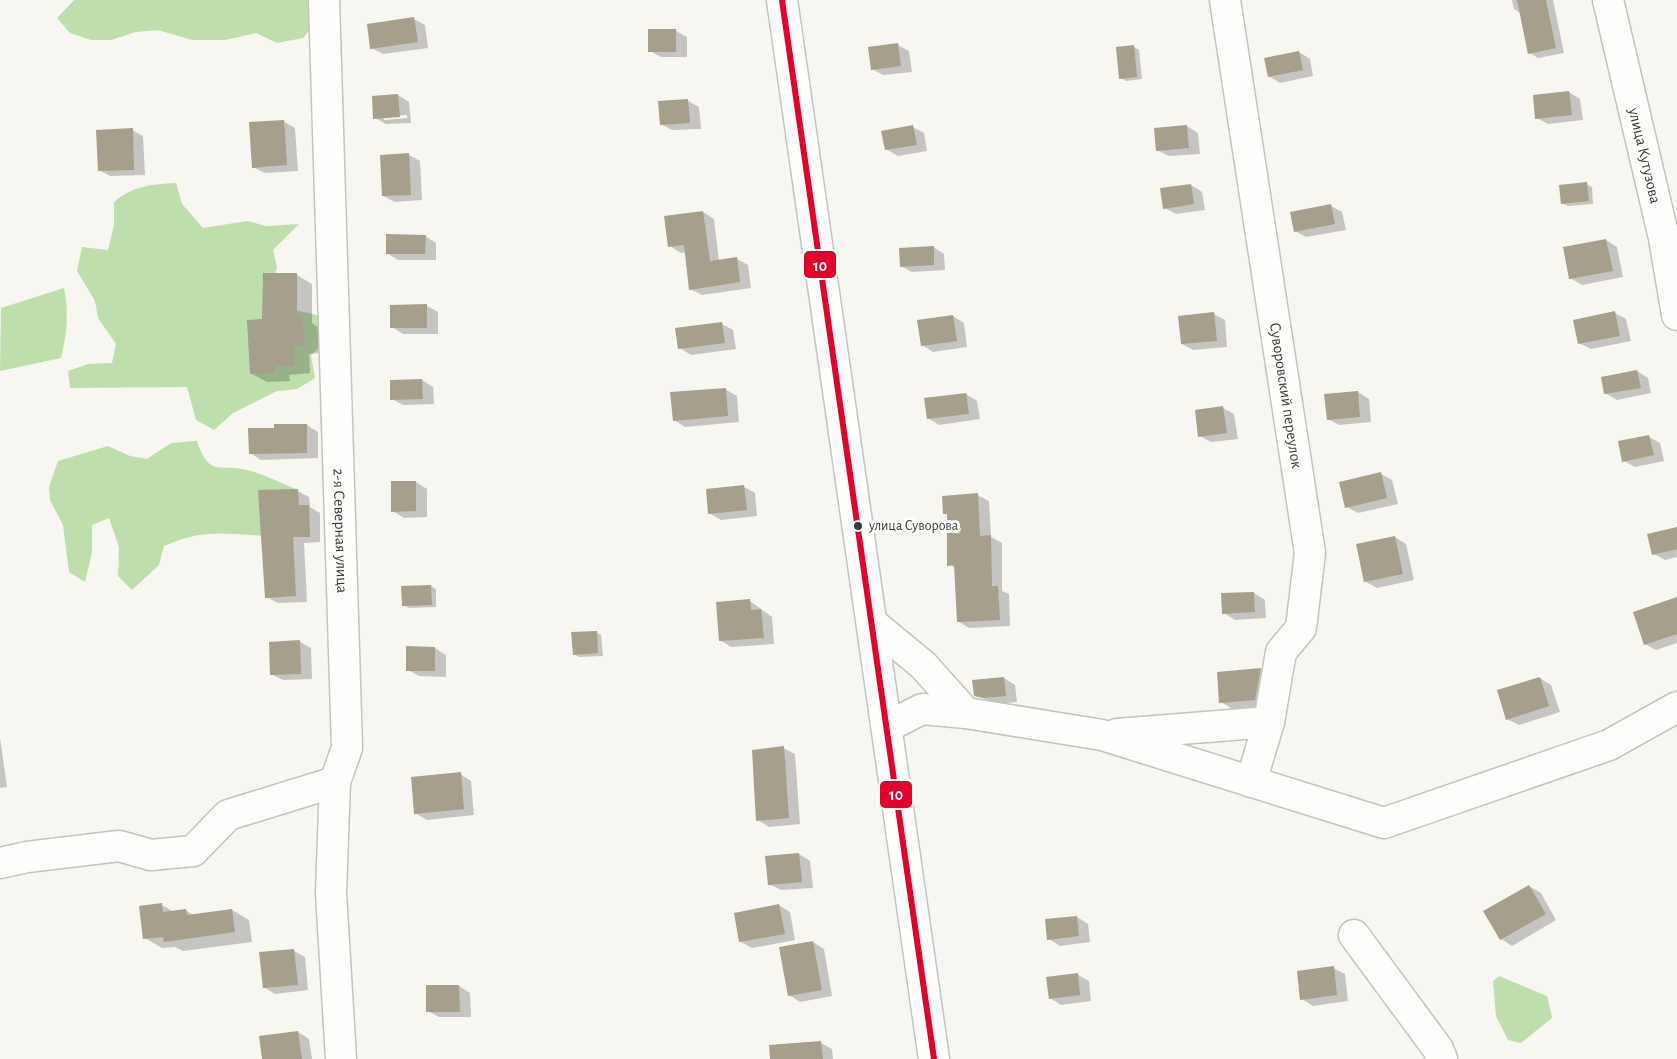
<svg xmlns="http://www.w3.org/2000/svg" width="1677" height="1059" font-family="'Alegreya Sans',sans-serif">
	<style>
		.forest { fill: #bedeac }
		.shadow { fill: #0003; fill-rule: evenodd }
		.building { fill: #a59f8b }
		.lines { fill: none; stroke-linecap: round; stroke-linejoin: round }
		.minor-casing { stroke: #c5c3bf; stroke-width: 33 }
		.minor { stroke: #fefefd; stroke-width: 30 }
		.bus-1-casing { stroke: #fff; stroke-width: 10 }
		.bus-1 { stroke: #e4002b; stroke-width: 6 }
		.bus-dot { fill: #3c3a36; stroke: #fff; stroke-width: 2 }
		.labels { text-anchor: middle; dominant-baseline: central; stroke-width: 6; stroke-linejoin: round; paint-order: stroke }
		.bus-label { font-size: 14px; fill: #3c3a36; stroke: #fff; text-anchor: start }
		.street-label { font-size: 16px; fill: #3c3a36; stroke: #fff }
		.line-badge { stroke: #fff; stroke-width: 2 }
		.badge-label { font-size: 16px; text-anchor: middle; font-weight: bold; fill: #fff }
	</style>
	<rect width="100%" height="100%" fill="#f8f6f0"/>
	<g class="forest">
		<path d="M74,0h237l3,24 -11,14 -26,5 -21,-10 -31,7h-33l-34,-10 -22,2 -25,8h-20l-21,-7 -13,-15z"/>
		<path d="M176,183l6,21 21,24 44,-7 19,5 33,-2 -26,26 4,17 -6,19 7,20 43,10 6,24 -16,15 4,23 -18,11 -20,2 -44,22 -19,17 -18,-10 -9,-33 -117,1 -2,-17 20,-7 24,-1 4,-19 -18,-26 -3,-17 -18,-30 5,-24 26,3 6,-24v-24c18,-16 38,-18 62,-19z"/>
		<path d="M64,288c5,25 3,45 -3,70l-61,13 1,-63z"/>
		<path d="M197,441c12,37 22,22 50,29 17,4 33,13 49,19l-22,25 -7,22c-41,-2 -64,-8 -103,10l-5,19 -27,25 -14,-14 1,-29 -10,-29 -17,7v27l-7,30 -16,-10 -6,-47 -13,-25 -1,-13 9,-26 50,-15 22,10 17,3 24,-16z"/>
		<path d="M1499,976l48,20 5,22 -31,25 -13,-3 -12,-24 -3,-35z"/>
	</g>
	<g class="shadow">
		<path d="M1512,0h41l11,53 -26,5 -8,-5 -8,-39 -8,-5z"/>
		<path d="M414,19l11,6 3,23 -45,6 -11,-6z"/>
		<path d="M650,31h26l11,6v20h-26l-11,-6z"/>
		<path d="M898,45l11,6 3,21 -29,3 -11,-6z"/>
		<path d="M1134,47l5,3 3,29 -16,2 -5,-3z"/>
		<path d="M1299,52l11,7 3,17 -33,7 -11,-7z"/>
		<path d="M1569,92l11,7 3,21 -35,4 -11,-6z"/>
		<path d="M398,95l11,7 2,21 -25,1 -11,-6zM407,115v3l-23,2v-3z"/>
		<path d="M688,101l11,6 2,22 -29,1 -11,-6z"/>
		<path d="M283,121l12,7 3,43 -33,2 -12,-6z"/>
		<path d="M1187,126l11,7 2,21 -31,2 -12,-6z"/>
		<path d="M913,127l11,6 3,18 -29,5 -12,-7z"/>
		<path d="M132,130l11,6 2,39 -35,1 -11,-6z"/>
		<path d="M409,155l11,6 2,39 -27,2 -12,-6z"/>
		<path d="M1586,184l6,3 1,17 -25,2 -6,-3z"/>
		<path d="M1191,185l11,7 3,18 -29,4 -11,-6z"/>
		<path d="M1331,206l11,6 4,18 -40,7 -11,-6z"/>
		<path d="M703,212l11,7 5,42 18,-2 11,6 3,23 -49,7 -12,-6 -4,-37 -5,1 -11,-7z"/>
		<path d="M425,236l11,7v17h-38l-11,-7z"/>
		<path d="M1606,240l11,7 6,30 -41,8 -12,-7z"/>
		<path d="M933,247l11,7 1,16 -33,2 -11,-6z"/>
		<path d="M297,275l15,9v39l6,4 1,26 -10,1 1,19 -21,2 1,6 -23,1 -15,-8 12,-54z"/>
		<path d="M427,306l11,6v22h-35l-11,-7z"/>
		<path d="M1615,313l11,6 5,22 -40,8 -12,-6z"/>
		<path d="M1213,314l12,6 2,27 -34,3 -11,-6z"/>
		<path d="M953,316l11,7 3,24 -34,5 -11,-7z"/>
		<path d="M722,324l11,6 3,19 -45,6 -11,-7z"/>
		<path d="M1637,371l11,7 3,15 -34,7 -12,-7z"/>
		<path d="M422,380l11,7 1,17 -31,1 -11,-6z"/>
		<path d="M725,389l12,7 2,26 -54,5 -11,-7z"/>
		<path d="M1358,392l11,7 2,23 -32,3 -11,-6z"/>
		<path d="M966,394l11,7 3,18 -41,6 -11,-7z"/>
		<path d="M1223,408l11,6 4,25 -27,3 -11,-6z"/>
		<path d="M307,425l11,7v26l-57,2 -11,-7 -1,-23z"/>
		<path d="M1649,437l11,6 4,18 -29,6 -11,-6z"/>
		<path d="M1381,474l11,6 6,24 -40,9 -11,-6z"/>
		<path d="M416,482l11,7v28l-23,1 -11,-7z"/>
		<path d="M744,487l11,6 2,23 -36,4 -12,-7z"/>
		<path d="M298,491l11,6 1,10 10,6v29l-16,1 3,59 -29,1 -12,-6z"/>
		<path d="M977,495l12,6 2,36 11,6v48l7,3 1,32 -41,2 -11,-7 -2,-53 -7,-3 -1,-50 -3,-1z"/>
		<path d="M1677,529v28l-12,3 -11,-6z"/>
		<path d="M1395,537l11,7 8,36 -37,8 -11,-6z"/>
		<path d="M431,586l5,3v18l-27,1 -6,-3z"/>
		<path d="M1254,593l11,7 1,18 -31,2 -11,-7 -1,-18z"/>
		<path d="M1677,598v45l-21,7 -11,-6z"/>
		<path d="M750,601l22,16 2,27 -43,3 -11,-7z"/>
		<path d="M596,632l5,3 2,21 -24,1 -5,-3z"/>
		<path d="M300,642l11,6 1,31 -29,1 -12,-6z"/>
		<path d="M435,648l11,7v22l-27,-1 -11,-6z"/>
		<path d="M1260,670l11,6 -5,30 -34,3 -11,-7z"/>
		<path d="M1004,678l11,7 2,17 -21,2 -20,-9z"/>
		<path d="M1540,678l11,7 9,27 -41,13 -12,-6z"/>
		<path d="M0,738l7,49 -7,1z"/>
		<path d="M783,748l12,6 5,70 -31,3 -11,-7z"/>
		<path d="M460,774l11,7 3,34 -47,5 -12,-7z"/>
		<path d="M799,854l11,7 3,27 -32,2 -12,-6z"/>
		<path d="M1529,886l12,7 15,27 -44,26 -11,-7z"/>
		<path d="M162,905l12,7 12,-2 8,6 38,-6 17,10 3,22 -69,9 -8,-4 -13,1 -17,-10z"/>
		<path d="M779,905l11,7 5,28 -43,8 -11,-6z"/>
		<path d="M1077,917l11,7 2,18 -30,4 -11,-7z"/>
		<path d="M813,942l11,7 8,47 -32,6 -11,-7z"/>
		<path d="M294,951l11,6 3,33 -33,4 -11,-7z"/>
		<path d="M1333,968l12,6 3,27 -35,5 -11,-7z"/>
		<path d="M1078,975l11,6 2,20 -30,4 -11,-7z"/>
		<path d="M428,986h31l11,7 1,24h-32l-11,-6z"/>
		<path d="M298,1032l11,7 3,20h-48z"/>
		<path d="M821,1043l11,6 1,10h-34z"/>
	</g>
	<g class="building">
		<path d="M1517,0h29l10,48 -28,6z"/>
		<path d="M414,17l4,25 -48,7 -3,-25z"/>
		<rect x="648" y="29" width="28" height="23"/>
		<path d="M898,43l3,23 -30,4 -3,-23z"/>
		<path d="M1134,45l3,32 -18,2 -3,-32z"/>
		<path d="M1299,51l4,19 -35,7 -4,-19z"/>
		<path d="M1569,91l3,24 -37,4 -2,-24z"/>
		<path d="M398,94l2,23 -27,2 -1,-23z"/>
		<path d="M688,99l2,24 -30,2 -2,-24z"/>
		<path d="M284,120l3,45 -35,3 -3,-46z"/>
		<path d="M913,125l4,20 -32,5 -4,-19z"/>
		<path d="M1187,125l2,23 -33,3 -2,-23z"/>
		<path d="M133,128l1,42 -36,1 -2,-41z"/>
		<path d="M409,153l2,42 -29,1 -2,-41z"/>
		<path d="M1587,182l2,19 -28,3 -2,-19z"/>
		<path d="M1191,184l3,20 -31,5 -3,-21z"/>
		<path d="M1331,204l4,20 -41,8 -4,-20z"/>
		<path d="M703,211l7,50 27,-4 3,25 -51,8 -5,-45 -16,2 -4,-31z"/>
		<path d="M386,234l40,1 -1,19h-39z"/>
		<path d="M1606,239l7,32 -44,8 -6,-32z"/>
		<path d="M934,246v19l-34,2 -1,-19z"/>
		<path d="M263,273h34v44l6,-1 1,29 -10,1 1,19 -20,1v7l-25,1 -3,-54 15,-1z"/>
		<path d="M427,304v24h-37v-23z"/>
		<path d="M1615,311l5,25 -42,8 -5,-24z"/>
		<path d="M1214,312l3,29 -36,3 -3,-28z"/>
		<path d="M953,315l4,26 -36,5 -4,-26z"/>
		<path d="M722,322l3,21 -47,6 -3,-21z"/>
		<path d="M1637,370l4,18 -37,6 -3,-17z"/>
		<path d="M422,379l1,20 -33,1v-20z"/>
		<path d="M726,388l2,28 -55,5 -3,-29z"/>
		<path d="M1358,391l2,26 -33,3 -3,-26z"/>
		<path d="M966,393l3,21 -42,5 -3,-21z"/>
		<path d="M1223,406l4,27 -29,4 -3,-27z"/>
		<path d="M274,424h33v29l-58,1 -1,-26h26z"/>
		<path d="M1649,435l5,20 -32,7 -4,-21z"/>
		<path d="M1381,472l6,26 -42,10 -6,-26z"/>
		<path d="M391,481h25v30l-25,1z"/>
		<path d="M744,485l3,25 -39,4 -2,-25z"/>
		<path d="M298,489l1,16h10l1,32h-17l3,59 -31,2 -7,-108z"/>
		<path d="M978,493l2,43 11,-1 1,51h6l2,34 -43,2 -3,-57 -7,1v-52h-4l-1,-18z"/>
		<path d="M1677,527v22l-25,6 -5,-21z"/>
		<path d="M1395,536l8,38 -39,8 -8,-38z"/>
		<path d="M431,585l1,20 -30,1 -1,-20z"/>
		<path d="M1254,592l1,20 -33,2 -1,-21z"/>
		<path d="M1677,597v37l-33,11 -11,-33z"/>
		<path d="M750,599l1,11 10,-1 3,29 -45,3 -3,-39z"/>
		<path d="M597,631l1,22 -25,2 -2,-23z"/>
		<path d="M300,640l1,34 -31,1 -1,-33z"/>
		<path d="M406,646l29,1v24h-29z"/>
		<path d="M1261,668l-6,32 -36,3 -2,-31z"/>
		<path d="M1004,677l2,19 -23,2 -9,-2 -2,-16z"/>
		<path d="M1540,677l9,29 -43,14 -9,-30z"/>
		<path d="M784,746l5,72 -33,3 -4,-71z"/>
		<path d="M461,772l3,37 -50,5 -3,-37z"/>
		<path d="M799,853l3,29 -34,3 -3,-29z"/>
		<path d="M1529,885l17,29 -46,26 -17,-29z"/>
		<path d="M162,903l1,9 23,-3 1,6 45,-6 3,23 -71,10 -1,-5 -20,2 -4,-33z"/>
		<path d="M779,904l6,30 -46,8 -5,-29z"/>
		<path d="M1077,916l2,20 -32,4 -2,-21z"/>
		<path d="M813,941l9,49 -34,6 -9,-49z"/>
		<path d="M294,949l4,36 -35,3 -4,-36z"/>
		<path d="M1334,966l3,29 -37,5 -3,-29z"/>
		<path d="M1078,973l2,22 -31,4 -3,-22z"/>
		<path d="M426,985h33l1,27h-34z"/>
		<path d="M298,1031l4,28h-40l-3,-23z"/>
		<path d="M821,1041l2,18h-53l-1,-14z"/>
	</g>
	<g class="lines">
		<g class="minor-casing">
			<g id="minor">
				<path id="s1" d="M324,0l23,748 -12,34 -4,111 10,166"/>
				<path d="M782,0l152,1059"/>
				<path id="s2" d="M1225,0l85,553 -9,75 -20,24 -12,70 -18,60"/>
				<path id="s3" d="M1608,0l56,238 13,77"/>
				<path d="M872,623l51,42 43,48 136,22 282,88 225,-78 68,-38"/>
				<path d="M887,727l35,-18 44,4"/>
				<path d="M1117,734l152,-12"/>
				<path d="M0,863l27,-6 92,-11 32,9 42,-4 35,-36 107,-33"/>
				<path d="M1354,935l84,114 4,10"/>
			</g>
		</g>
		<use href="#minor" class="minor"/>
		<g class="bus-1-casing">
			<path id="bus-1" d="M782,0l152,1059"/>
		</g>
		<use href="#bus-1" class="bus-1"/>
	</g>
	<circle class="bus-dot" cx="858" cy="526" r="5"/>
	<g class="labels">
		<g class="bus-label">
			<text x="869" y="526">улица Суворова</text>
		</g>
		<g class="street-label">
			<text stroke="none"><textPath href="#s3" startOffset="160">улица Кутузова</textPath></text>
			<text stroke="none"><textPath href="#s2" startOffset="400">Суворовский переулок</textPath></text>
			<text stroke="none"><textPath href="#s1" startOffset="531">2-я Северная улица</textPath></text>
		</g>
	</g>
	<g class="line-badge">
		<rect x="803" y="250" width="34" height="29" rx="6" fill="#e4002b"/>
		<rect x="879" y="780" width="34" height="29" rx="6" fill="#e4002b"/>
	</g>
	<g class="badge-label">
		<text x="820" y="271">10</text>
		<text x="896" y="800">10</text>
	</g>
</svg>
